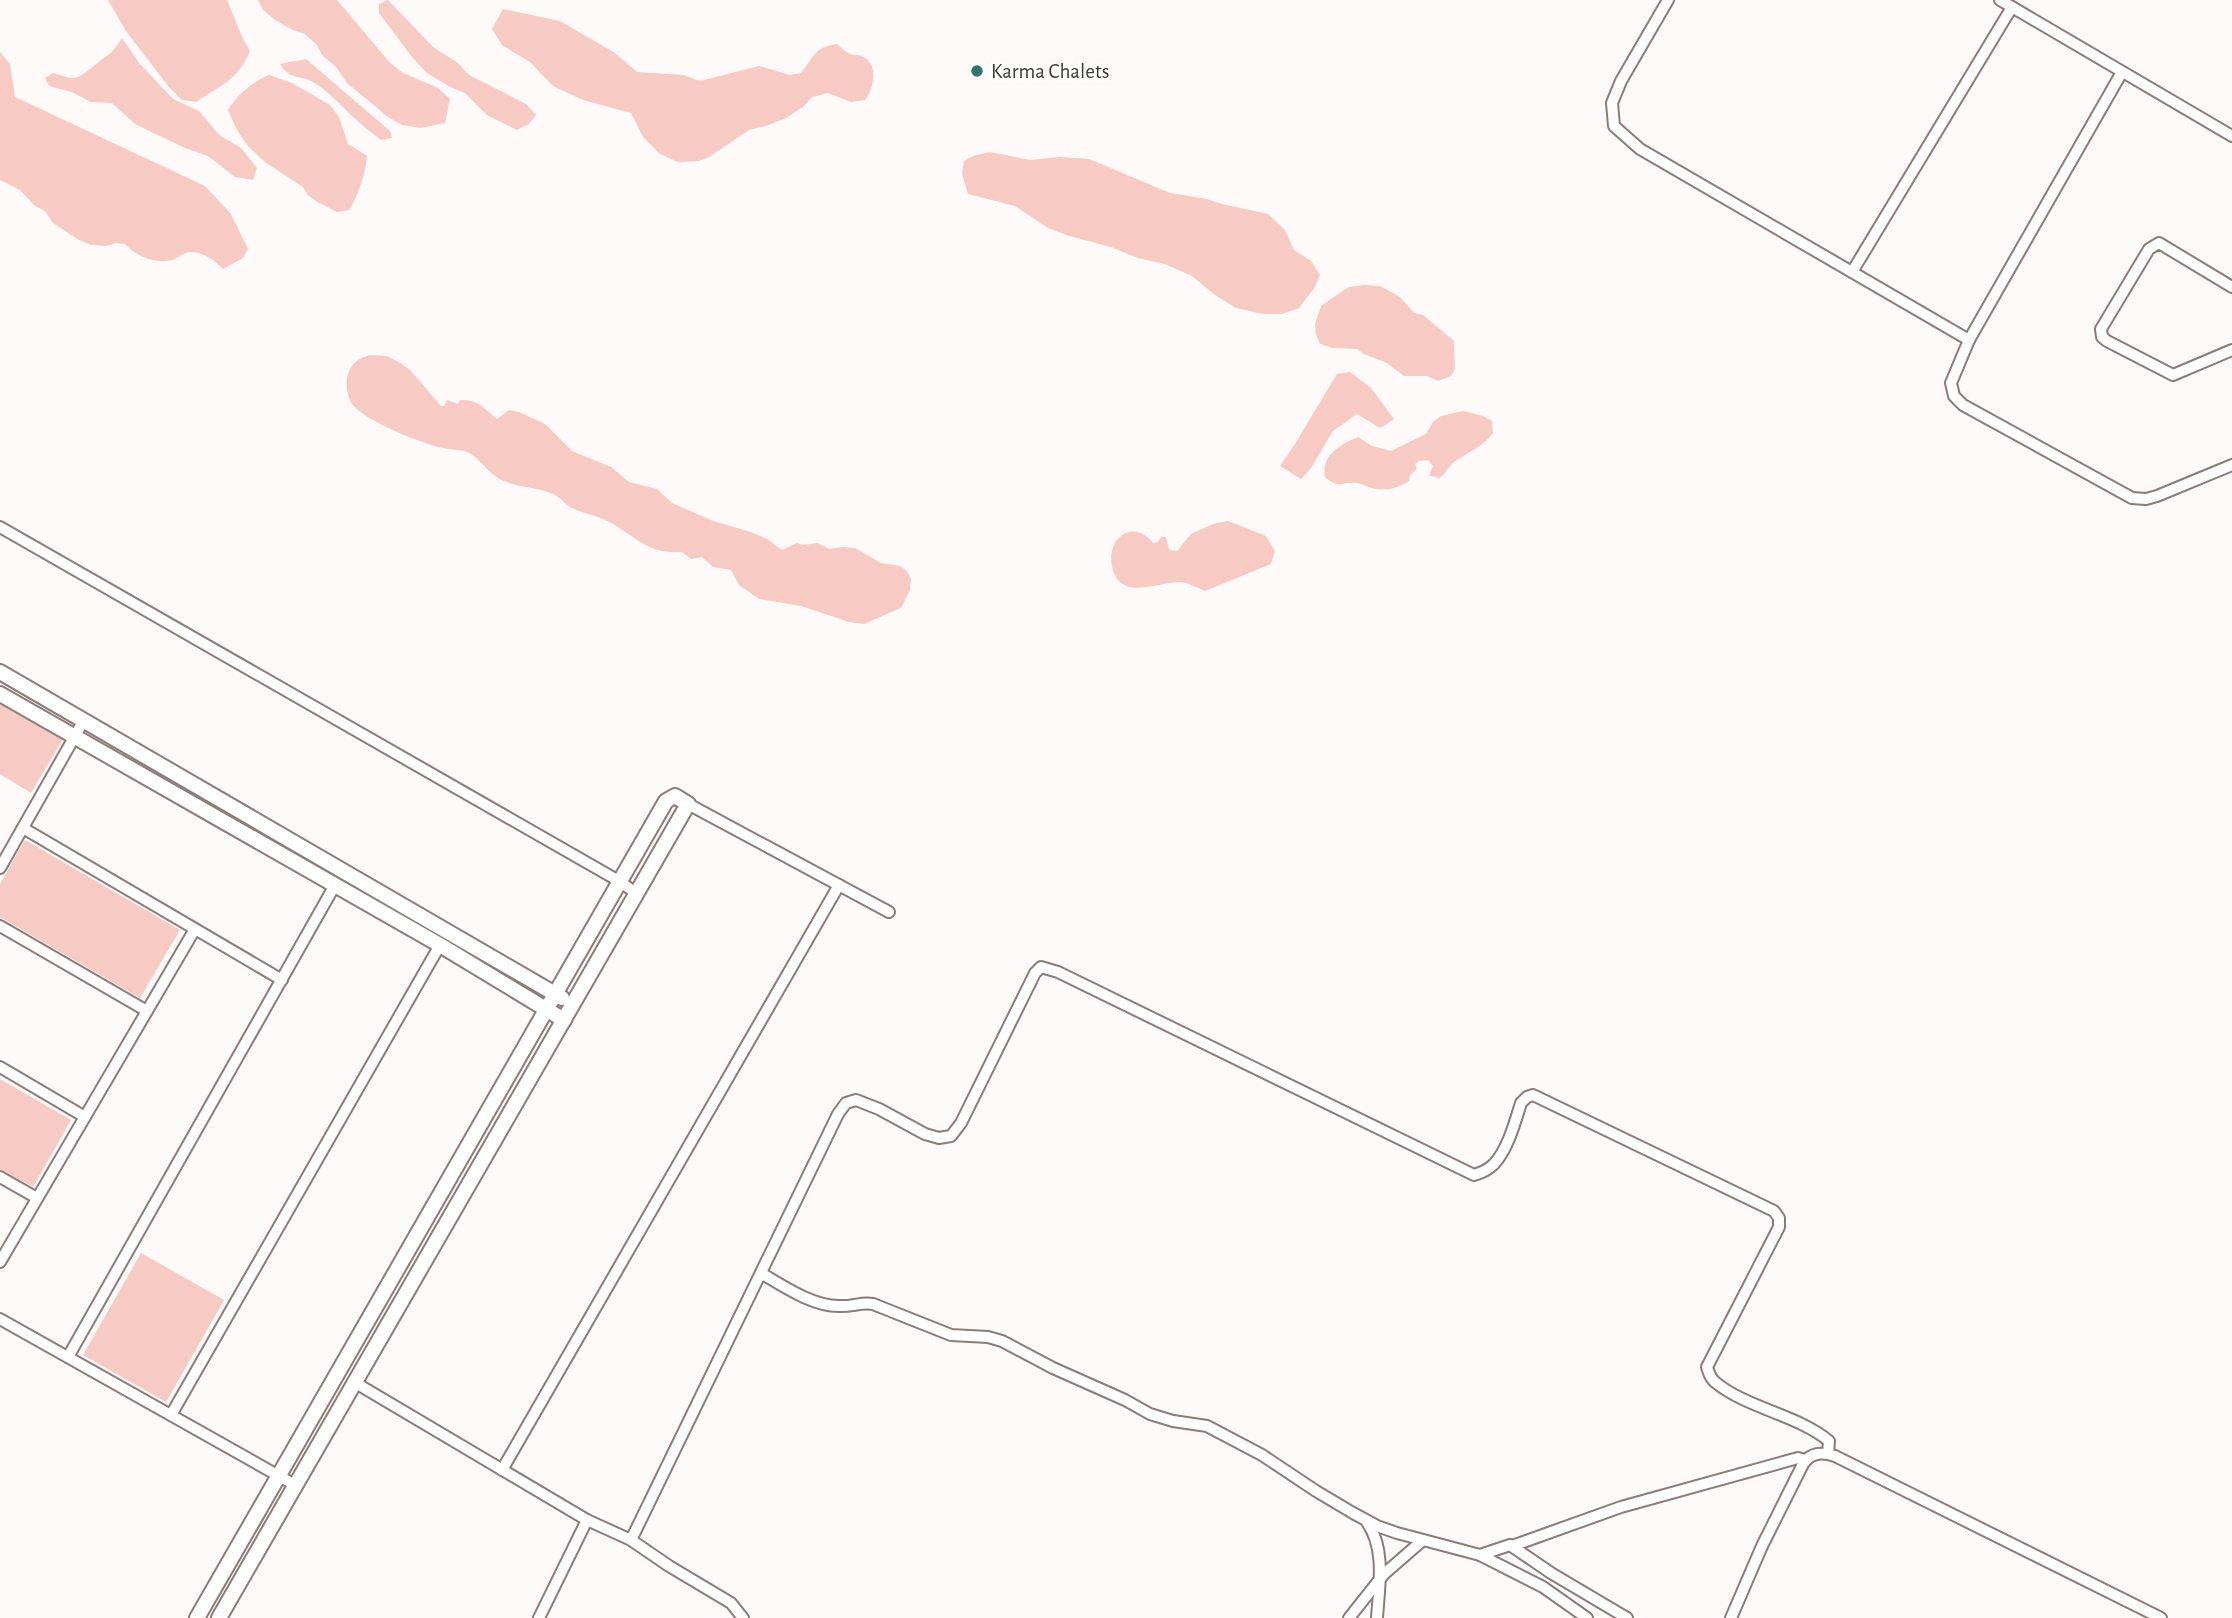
<svg xmlns="http://www.w3.org/2000/svg" width="2232" height="1618" font-family="'Alegreya Sans',sans-serif">
	<style>
		.green { fill: #f7cac4 }
		.lines { fill: none; stroke-linecap: round; stroke-linejoin: round }
		.street-casing { stroke: #8c7b79; stroke-width: 14 }
		.secondary-casing { stroke: #8c7b79; stroke-width: 18 }
		.street { stroke: #fff; stroke-width: 10 }
		.secondary { stroke: #fff; stroke-width: 14 }
		.poi-dot { fill: #337667; stroke: #fff; stroke-width: 2.5 }
		.labels { text-anchor: middle; dominant-baseline: central; stroke-width: 6; stroke-linejoin: round; paint-order: stroke }
		.poi-label { font-size: 21px; fill: #413938; stroke: #fff; text-anchor: start }
	</style>
	<rect width="100%" height="100%" fill="#fefaf9"/>
	<g class="green">
		<path d="M108,0h119l16,39 7,12c-14,31 -28,33 -54,51l-14,-2 -13,-13 -43,-56z"/>
		<path d="M258,0h79l53,63 13,10 35,15 12,11 -5,24 -24,5 -19,-3 -14,-8 -41,-34 -11,-16 -14,-12 -5,-10 -12,-11 -12,-4 -18,-10 -12,-10z"/>
		<path d="M388,0l45,47 25,16 11,12 57,29 10,11 -7,9 -12,6 -30,-15 -22,-22 -15,-6 -23,-14 -15,-16 -33,-44v-9z"/>
		<path d="M503,9l57,12 55,32 22,19 46,3 17,6 59,-15 31,9 11,-2c13,-16 13,-26 36,-29 4,3 8,8 13,10 4,2 8,0 11,2 19,8 13,32 4,44l-14,2 -23,-9 -16,4 -9,10 -17,11 -17,7 -20,5 -40,27 -10,4 -21,1 -18,-8 -17,-17 -12,-24 -48,-13 -30,-14 -23,-24 -28,-17 -10,-16z"/>
		<path d="M122,38l17,25 34,36 26,12 20,24 22,13 16,20 -4,12 -18,-3 -27,-21 -23,-8 -50,-24 -23,-21 -21,-1 -19,-10 -23,-6 -4,-8 8,-5c22,7 22,8 41,-7 15,-13 16,-9 28,-28z"/>
		<path d="M0,52l10,12 5,33 190,89 26,28 17,35 -5,9 -20,11c-8,-9 -20,-17 -33,-17 -5,0 -11,5 -15,7 -18,6 -38,-2 -50,-15l-9,-1 -10,3 -15,-1 -12,-5 -26,-17 -8,-12 -10,-5 -15,-16 -20,-10z"/>
		<path d="M306,59l84,72 2,7 -11,2c-10,-8 -21,-16 -30,-25 -12,-12 -23,-24 -38,-33 -14,-8 -23,-1 -33,-18z"/>
		<path d="M269,75l23,8 38,22 9,12 9,27 19,12c-1,16 -9,41 -18,54l-12,2 -21,-11 -8,-6 -5,-8 -38,-25 -17,-16 -11,-16 -9,-20c11,-17 23,-27 41,-35z"/>
		<path d="M990,152l40,8 30,-3 29,2 81,34 37,6 15,5 46,10 17,16 9,20 17,11 9,14 -5,12 -16,21 -17,6h-19l-27,-6 -21,-13 -23,-19 -27,-12 -27,-6 -27,-11 -42,-11 -21,-8 -33,-22 -47,-12 -6,-20 2,-13 9,-5z"/>
		<path d="M1365,285l15,1 20,11 14,16 9,2 31,26 1,28 -4,7 -13,5 -11,-5h-23l-17,-13 -23,-9 -7,-5 -24,-1 -13,-4 -4,-10 -1,-10 6,-18 28,-19z"/>
		<path d="M371,355l16,1 15,8 9,7 30,35h3l3,-6 11,4 2,-4c19,-1 24,9 37,19l12,-9 10,2 26,12 27,27 39,16 18,15 28,7 15,14 41,18 38,11 16,7 15,11 15,-7 6,2 15,-2 11,6 13,-2 13,1 26,15 19,3 7,5 4,8 -1,11 -9,18 -37,16 -15,-2 -48,-16 -42,-7 -20,-14 -8,-15 -18,-3 -11,-10 -11,2 -9,-7c-37,3 -48,-19 -77,-32 -11,-5 -24,-7 -35,-13 -6,-4 -10,-10 -17,-13 -15,-7 -31,-6 -46,-12 -17,-5 -24,-21 -38,-29 -6,-4 -18,-3 -26,-5 -22,-5 -76,-26 -90,-43 -6,-8 -8,-21 -5,-31 4,-12 11,-16 23,-19z"/>
		<path d="M1350,372l21,16 23,31 -14,9 -23,-14 -24,17 -22,37 -10,11 -21,-13 15,-22 42,-70z"/>
		<path d="M1463,411l20,5 9,5 1,12c-10,14 -25,19 -39,29 -6,5 -8,12 -16,17l-1,-2 -8,-1 4,-10 -5,-6 -9,1 -4,3 2,5 -7,6 -1,6c-11,7 -24,11 -37,7 -5,-1 -11,-5 -16,-5 -15,-2 -16,7 -31,-6 -4,-22 15,-32 33,-40l14,9 19,5 35,-17 7,-12 8,-6z"/>
		<path d="M1228,521l38,15 9,15 -4,13 -66,27c-8,-3 -18,-9 -25,-9 -22,0 -58,19 -67,-12 -9,-31 20,-53 40,-27l4,-1 5,-5h4l3,13 8,1 14,-17 22,-10z"/>
		<path d="M0,703l63,36 -32,54 -31,-19z"/>
		<path d="M25,840l155,90 -40,68 -140,-81v-33z"/>
		<path d="M0,1079l71,41 -38,67 -33,-18z"/>
		<path d="M141,1253l83,47 -58,102 -83,-47z"/>
	</g>
	<g class="lines">
		<g class="street-casing">
			<g id="street">
				<path d="M1668,0l-47,81 -9,22 2,23 26,23 329,191 -18,43 3,13 9,9 169,93 14,1 11,-3 75,-31"/>
				<path d="M2000,0l232,136"/>
				<path d="M1852,272l160,-265"/>
				<path d="M2232,287l-73,-44 -10,6 -48,80 1,8 5,4 66,34 59,-25"/>
				<path d="M1969,340l153,-268"/>
				<path d="M0,527l619,354 17,12"/>
				<path d="M688,804l201,108"/>
				<path d="M23,828l259,152"/>
				<path d="M0,868l84,-148"/>
				<path d="M0,926l147,85"/>
				<path d="M0,1067l85,50"/>
				<path d="M0,1177l37,21"/>
				<path d="M0,1262l195,-333"/>
				<path d="M761,1273c22,13 51,33 78,33 12,1 22,-4 34,-2l78,31 37,2 14,4 51,27 72,32 25,14 23,7 34,5 55,29 54,36 37,22 24,13 20,7 83,22 30,-10 41,28 76,45"/>
				<path d="M0,1319l295,166"/>
				<path d="M68,1357l267,-472"/>
				<path d="M354,1382l233,138 44,20 207,-426 8,-11 10,-3 23,9 46,25 14,4 12,-2 10,-13 74,-150 6,-6 17,5 416,203c7,-2 14,-5 20,-11 14,-15 21,-42 27,-61l6,-6 6,-2 241,116 5,7v9l-72,140c2,6 3,11 8,15 31,26 83,33 114,59l-1,13"/>
				<path d="M171,1415l269,-470"/>
				<path d="M502,1470l337,-585"/>
				<path d="M1367,1522c19,27 12,65 10,96"/>
				<path d="M631,1540l38,26 62,37 12,15"/>
				<path d="M1512,1546l109,-39 177,-49 8,2"/>
				<path d="M1480,1555l63,32 44,31"/>
				<path d="M539,1618l48,-98"/>
				<path d="M1349,1618l35,-44 39,-34"/>
				<path d="M1731,1618l31,-72 41,-82c8,-12 19,-12 32,-8l326,162"/>
			</g>
		</g>
		<g class="secondary-casing">
			<g id="secondary">
				<path d="M0,672l562,326"/>
				<path d="M0,694l440,251 124,75"/>
				<path d="M197,1618l469,-817 9,-5 13,8 -469,814"/>
			</g>
		</g>
		<use href="#street" class="street"/>
		<use href="#secondary" class="secondary"/>
	</g>
	<circle class="poi-dot" cx="977" cy="71" r="7"/>
	<g class="labels">
		<g class="poi-label">
			<text x="991" y="71">Karma Chalets</text>
		</g>
	</g>
</svg>
